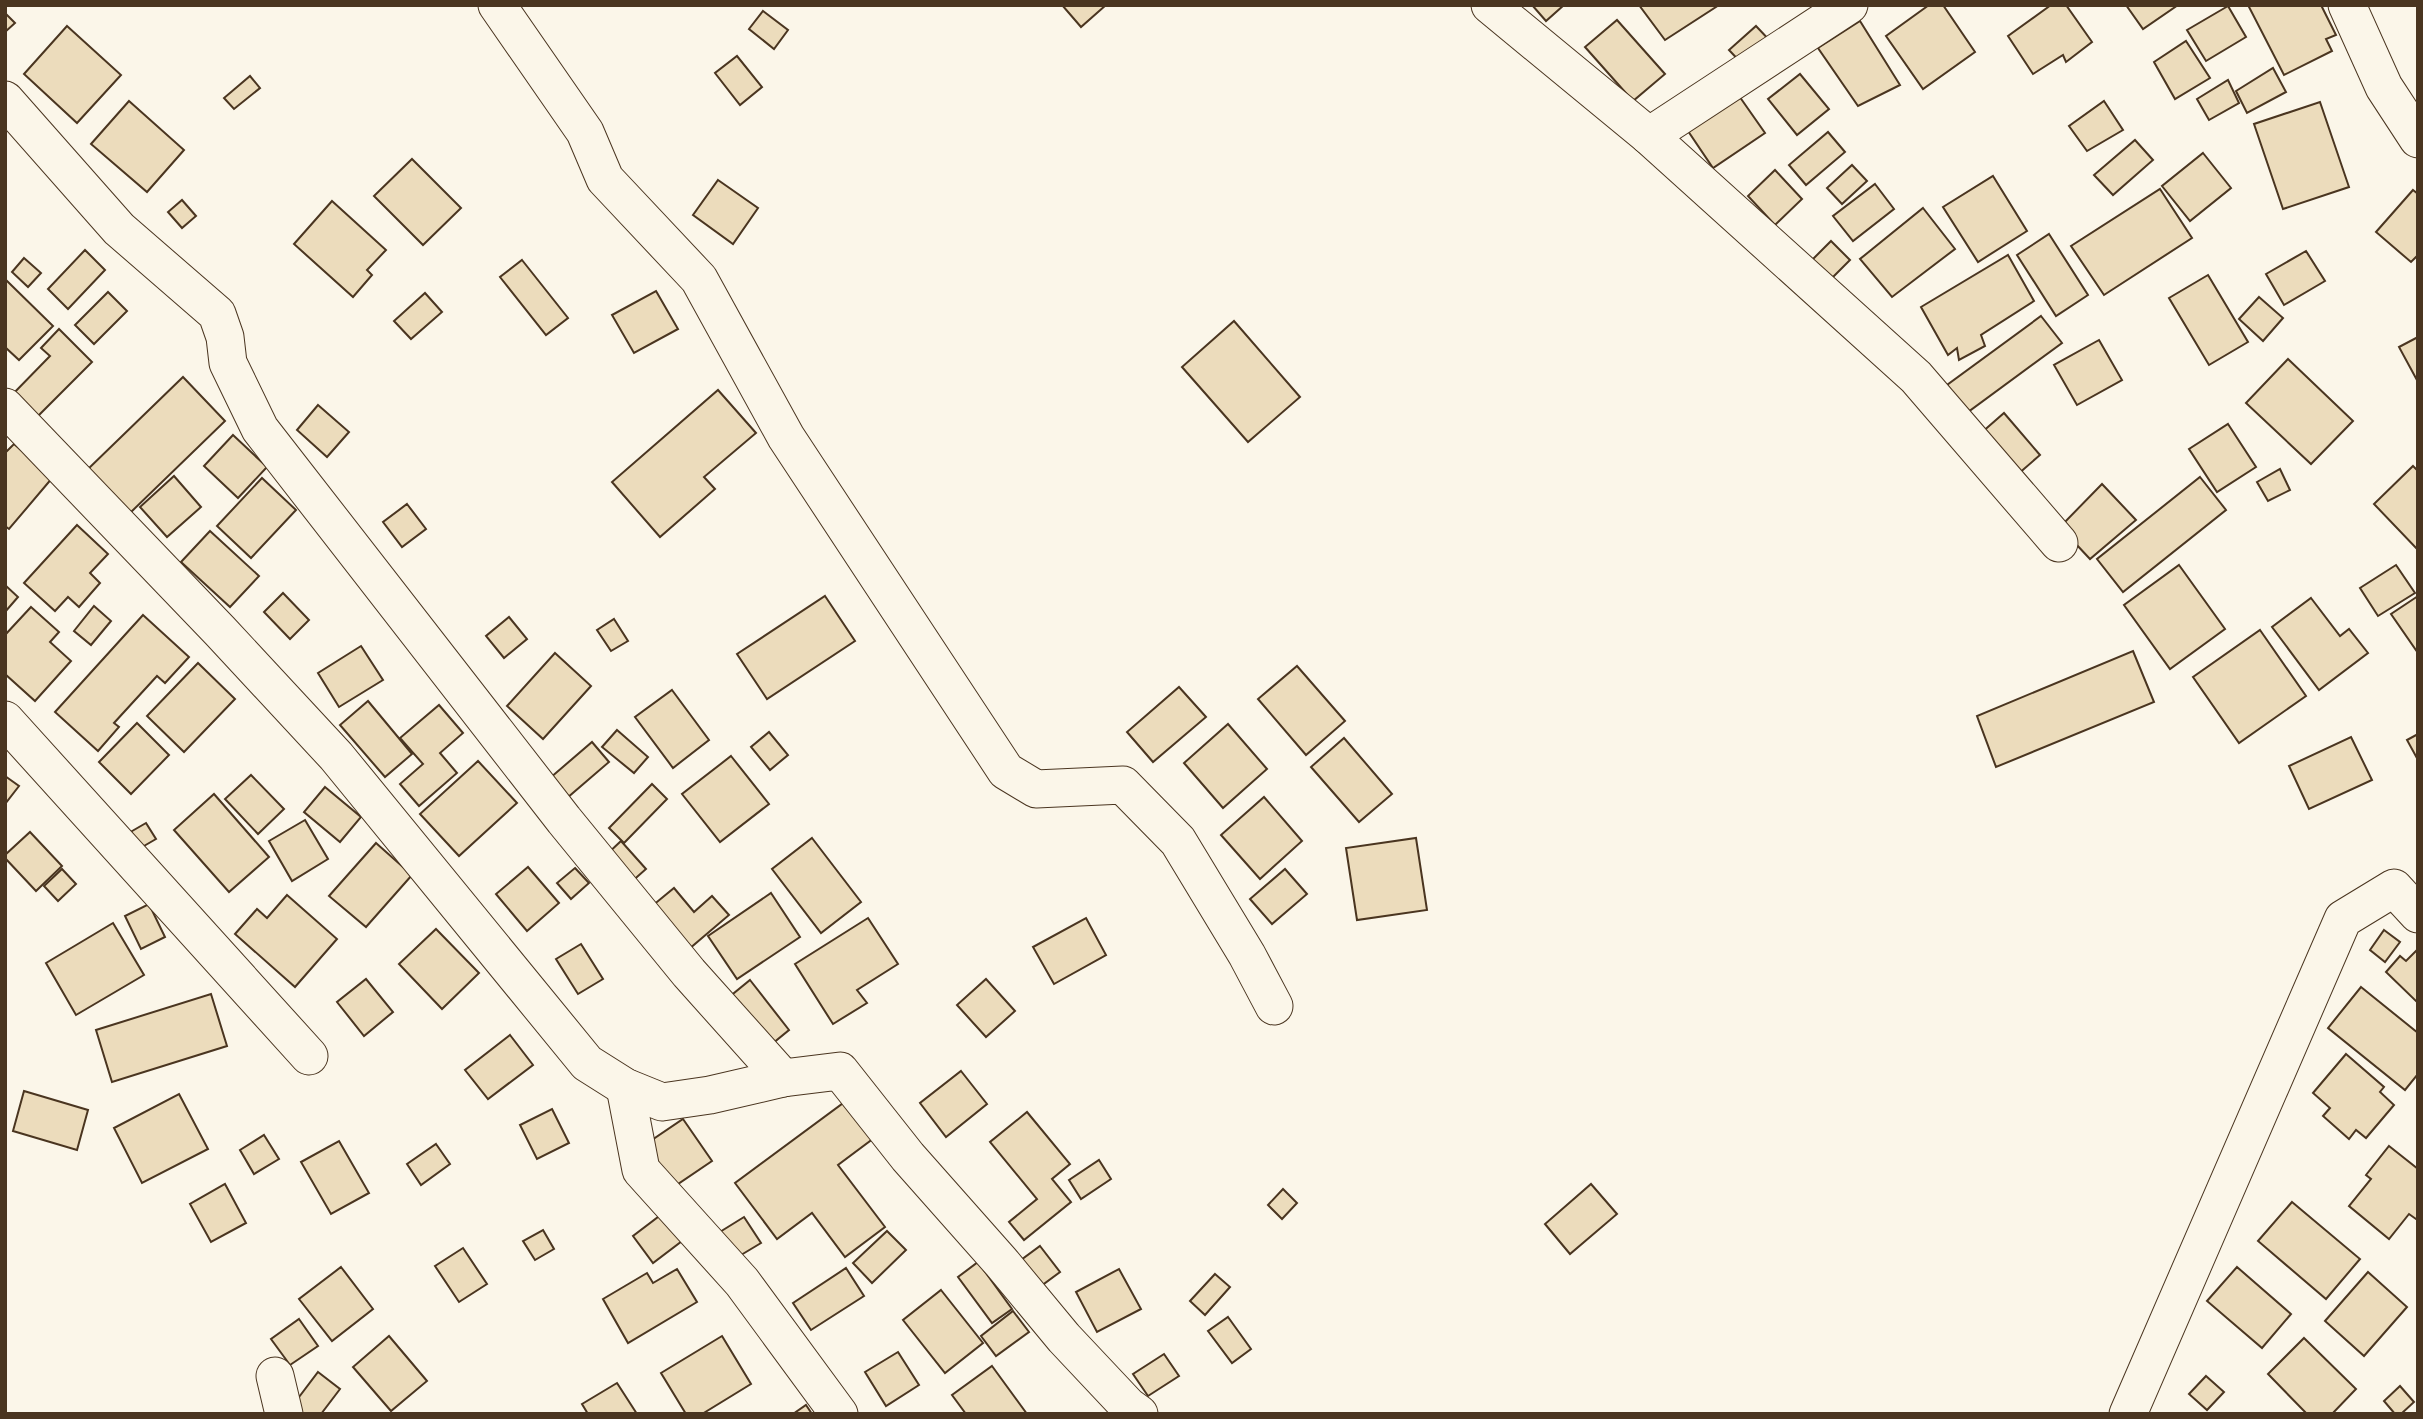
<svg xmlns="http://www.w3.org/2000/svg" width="2423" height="1419" font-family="'Libre Baskerville',serif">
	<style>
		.building { fill: #ecdcbc; stroke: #4a3520; stroke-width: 2 }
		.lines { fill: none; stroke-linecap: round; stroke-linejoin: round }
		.minor-casing { stroke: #4a3520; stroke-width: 39 }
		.minor { stroke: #fbf6e9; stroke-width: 37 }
	</style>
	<rect width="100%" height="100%" fill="#fbf6e9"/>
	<g class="building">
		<path d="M1062,5h44l-25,22z"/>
		<path d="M1532,5h32l-18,16z"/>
		<path d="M1639,5h80l-54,35z"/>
		<path d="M1929,5h14l32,47 -52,37 -37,-53z"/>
		<path d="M2051,5h15l26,37 -26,20 -3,-7 -30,19 -25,-38z"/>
		<path d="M2126,5h52l-35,24z"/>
		<path d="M2248,5h73l15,30 -10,4 6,12 -48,24z"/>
		<path d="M2228,6l18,31 -40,24 -19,-31z"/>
		<path d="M763,11l25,19 -14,19 -25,-20z"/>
		<path d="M5,13l10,10 -10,9z"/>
		<path d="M1617,20l48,54 -32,27 -48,-54z"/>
		<path d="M1860,21l40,64 -42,21 -40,-58z"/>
		<path d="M67,26l54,49 -44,48 -53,-49z"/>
		<path d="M1756,26l17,18 -27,24 -17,-18z"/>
		<path d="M2186,41l24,37 -35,21 -21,-37z"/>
		<path d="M737,56l25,31 -22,18 -25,-32z"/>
		<path d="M2273,68l13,24 -39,21 -11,-22z"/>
		<path d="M1800,74l29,35 -32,26 -29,-36z"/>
		<path d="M250,76l10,12 -26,21 -10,-11z"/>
		<path d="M2228,80l11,23 -30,17 -12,-21z"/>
		<path d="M1737,93l28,40 -52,35 -27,-40z"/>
		<path d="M129,101l55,49 -37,42 -56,-48z"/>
		<path d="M2104,101l19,29 -36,21 -18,-25z"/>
		<path d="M2320,102l29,85 -66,22 -29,-85z"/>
		<path d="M1828,132l17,20 -39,33 -17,-20z"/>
		<path d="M2135,140l18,20 -40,35 -19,-20z"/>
		<path d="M2203,153l28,35 -41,33 -28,-35z"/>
		<path d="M412,159l49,49 -38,37 -49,-49z"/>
		<path d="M1852,165l15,16 -25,23 -15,-16z"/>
		<path d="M1775,170l27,29 -27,26 -27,-29z"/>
		<path d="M1993,176l34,55 -49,31 -35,-55z"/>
		<path d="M718,180l40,28 -25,36 -40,-29z"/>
		<path d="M1875,184l19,25 -41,32 -20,-25z"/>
		<path d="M2160,189l32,49 -88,57 -33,-49z"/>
		<path d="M2413,190l5,4v61l-7,7 -35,-30z"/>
		<path d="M182,200l14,16 -14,12 -14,-16z"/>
		<path d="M332,201l54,49 -19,20 5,5 -19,22 -59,-53z"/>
		<path d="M1923,208l32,41 -63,48 -32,-38z"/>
		<path d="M2049,234l39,61 -32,21 -39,-61z"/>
		<path d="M1831,241l19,19 -24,24 -19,-19z"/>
		<path d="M85,250l20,20 -37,39 -20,-20z"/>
		<path d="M2306,251l19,30 -41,24 -18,-31z"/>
		<path d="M2008,255l26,46 -53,34 4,11 -26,14 -2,-12 -9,7 -27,-48z"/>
		<path d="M24,258l17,15 -13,14 -16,-15z"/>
		<path d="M522,260l46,58 -22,17 -46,-58z"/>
		<path d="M2208,275l40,67 -39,23 -40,-67z"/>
		<path d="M5,279l48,47 -34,34 -14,-13z"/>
		<path d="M656,291l22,38 -44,24 -22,-38z"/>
		<path d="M108,292l19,19 -33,33 -19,-19z"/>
		<path d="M425,293l17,19 -31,27 -17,-18z"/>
		<path d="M2259,297l24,21 -20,23 -24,-22z"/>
		<path d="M2041,316l21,27 -94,69 -21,-27z"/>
		<path d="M1234,321l66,76 -52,45 -66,-75z"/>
		<path d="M59,329l33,33 -60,60 -24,-23 42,-43 -9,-8z"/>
		<path d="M2418,337v45l-19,-35z"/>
		<path d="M2099,340l23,40 -45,25 -23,-40z"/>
		<path d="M2288,359l65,62 -42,43 -65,-61z"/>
		<path d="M183,377l42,44 -95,92 -43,-43z"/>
		<path d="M718,390l38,43 -52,44 11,12 -55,48 -48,-55z"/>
		<path d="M318,405l31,27 -22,25 -30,-27z"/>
		<path d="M2004,413l36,42 -30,26 -37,-41z"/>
		<path d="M2228,424l28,43 -39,25 -28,-43z"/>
		<path d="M233,435l34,32 -29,31 -34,-32z"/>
		<path d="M14,444l39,33 -44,52 -4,-3v-73z"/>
		<path d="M2413,466l5,5v79l-44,-46z"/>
		<path d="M2280,469l10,21 -22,11 -11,-19z"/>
		<path d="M174,476l27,31 -34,30 -27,-30z"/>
		<path d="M2200,477l26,33 -103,82 -26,-33z"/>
		<path d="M262,478l34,32 -45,48 -34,-32z"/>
		<path d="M2102,484l34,36 -46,39 -30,-32z"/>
		<path d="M407,504l19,25 -24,18 -19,-25z"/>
		<path d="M77,525l31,29 -18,19 10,10 -21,24 -11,-10 -13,14 -31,-28z"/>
		<path d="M210,531l49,45 -29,31 -49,-45z"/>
		<path d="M2179,565l46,64 -55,40 -46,-64z"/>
		<path d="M2396,565l19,28 -37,23 -18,-28z"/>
		<path d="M5,585l13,12 -13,15z"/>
		<path d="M283,593l26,27 -19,19 -26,-27z"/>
		<path d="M825,596l30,45 -88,58 -30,-45z"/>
		<path d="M2418,596v57l-27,-39z"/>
		<path d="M2311,598l29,38 9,-7 19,24 -49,37 -47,-63z"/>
		<path d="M94,606l17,15 -20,24 -17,-14z"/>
		<path d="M31,607l28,25 -9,10 21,19 -36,40 -30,-27v-39z"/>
		<path d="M143,615l46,42 -24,26 -8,-7 -43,47 5,4 -21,24 -43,-39z"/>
		<path d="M509,617l18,22 -23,19 -18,-22z"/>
		<path d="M614,619l14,22 -17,10 -14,-21z"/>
		<path d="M2260,630l46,66 -67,47 -46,-66z"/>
		<path d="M361,646l22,34 -44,27 -21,-34z"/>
		<path d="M2133,651l21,51 -158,65 -19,-51z"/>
		<path d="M555,653l36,33 -48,53 -36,-33z"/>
		<path d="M198,663l37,36 -51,53 -37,-36z"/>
		<path d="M1297,666l48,55 -39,34 -48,-56z"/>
		<path d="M1179,687l27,30 -53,45 -26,-30z"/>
		<path d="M672,690l37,50 -36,28 -38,-51z"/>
		<path d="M368,701l44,53 -27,23 -45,-52z"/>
		<path d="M439,705l24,28 -23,20 17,20 -38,33 -19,-22 23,-20 -23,-26z"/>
		<path d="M137,723l32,32 -38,39 -32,-32z"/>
		<path d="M1228,724l39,45 -44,39 -39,-45z"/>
		<path d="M617,730l31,27 -14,16 -32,-26z"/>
		<path d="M769,732l19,23 -18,15 -19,-23z"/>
		<path d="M2418,734v26l-11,-20z"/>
		<path d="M2351,737l21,43 -63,29 -20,-43z"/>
		<path d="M1344,738l48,56 -33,28 -48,-55z"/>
		<path d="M592,742l17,20 -49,42 -17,-20z"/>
		<path d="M731,756l38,48 -49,38 -38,-48z"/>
		<path d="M478,761l39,42 -58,53 -39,-42z"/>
		<path d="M251,775l33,34 -26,25 -33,-35z"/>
		<path d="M5,776l14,10 -14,18z"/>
		<path d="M652,784l15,15 -43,44 -15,-15z"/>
		<path d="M325,787l36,30 -21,25 -36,-30z"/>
		<path d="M214,794l55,63 -40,35 -55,-62z"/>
		<path d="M1264,797l38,44 -42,38 -39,-44z"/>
		<path d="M305,820l23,39 -36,22 -23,-40z"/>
		<path d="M146,823l10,16 -19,11 -10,-16z"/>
		<path d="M30,832l32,34 -26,25 -31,-33v-3z"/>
		<path d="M812,838l49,64 -40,31 -49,-64z"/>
		<path d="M1416,838l11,72 -70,10 -11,-72z"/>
		<path d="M621,841l25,28 -17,15 -24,-28z"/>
		<path d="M376,843l36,32 -46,52 -37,-31z"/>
		<path d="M528,867l31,36 -32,28 -31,-37z"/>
		<path d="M575,868l14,15 -18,16 -14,-16z"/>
		<path d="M62,869l14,15 -18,17 -14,-15z"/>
		<path d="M1285,869l22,25 -35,30 -22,-25z"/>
		<path d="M674,888l20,24 18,-16 17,19 -40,34 -37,-43z"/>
		<path d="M771,893l29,44 -63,42 -29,-43z"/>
		<path d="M287,895l50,44 -42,48 -60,-53 22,-25 10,9z"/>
		<path d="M149,904l16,33 -24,12 -16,-33z"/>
		<path d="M868,918l30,46 -41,26 10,13 -34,21 -38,-60z"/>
		<path d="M1086,918l20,37 -52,29 -21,-37z"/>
		<path d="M113,923l31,52 -68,40 -30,-52z"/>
		<path d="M436,929l43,44 -37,36 -43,-45z"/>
		<path d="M2384,930l16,12 -15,20 -15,-12z"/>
		<path d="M581,944l22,35 -25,15 -22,-35z"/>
		<path d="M2418,949v54l-32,-31 14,-16 6,5z"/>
		<path d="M366,979l27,33 -29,24 -27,-34z"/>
		<path d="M986,979l29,32 -29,26 -29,-32z"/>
		<path d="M750,980l39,50 -22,18 -39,-50z"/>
		<path d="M2361,987l57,46v41l-13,16 -77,-62z"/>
		<path d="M211,994l16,52 -115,36 -16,-52z"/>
		<path d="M510,1035l23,30 -45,34 -23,-29z"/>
		<path d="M2346,1054l38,33 -4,5 14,13 -28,33 -10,-8 -7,9 -26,-23 7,-8 -17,-15z"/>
		<path d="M961,1071l26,33 -41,33 -26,-34z"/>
		<path d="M24,1091l64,19 -11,40 -64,-19z"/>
		<path d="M179,1094l29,55 -66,34 -28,-55z"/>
		<path d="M846,1101l28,37 -36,27 47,62 -40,30 -33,-44 -35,26 -42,-56z"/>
		<path d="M552,1109l17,34 -32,16 -17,-34z"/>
		<path d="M1027,1112l43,52 -18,15 19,23 -47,38 -15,-18 28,-23 -47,-57z"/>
		<path d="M683,1119l29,42 -37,25 -29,-42z"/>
		<path d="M264,1135l15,24 -25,15 -14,-24z"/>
		<path d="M339,1141l30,52 -38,21 -30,-52z"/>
		<path d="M436,1144l14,20 -29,21 -14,-21z"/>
		<path d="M2389,1146l29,23v48l-2,2 -7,-5 -20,25 -40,-33 22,-27 -5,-4z"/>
		<path d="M1099,1160l12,19 -30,20 -12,-19z"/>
		<path d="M225,1184l21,39 -35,19 -21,-38z"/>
		<path d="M1591,1184l26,30 -47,40 -25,-30z"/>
		<path d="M1283,1189l14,14 -15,16 -14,-14z"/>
		<path d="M2292,1202l68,57 -34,40 -68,-58z"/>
		<path d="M662,1214l20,27 -29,22 -20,-27z"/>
		<path d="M744,1217l17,26 -30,18 -16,-26z"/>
		<path d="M543,1230l11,19 -19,11 -12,-19z"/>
		<path d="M887,1231l19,19 -34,33 -19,-20z"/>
		<path d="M1040,1246l20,26 -19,14 -20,-26z"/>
		<path d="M463,1248l24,36 -28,18 -24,-36z"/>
		<path d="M978,1262l34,47 -20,14 -34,-46z"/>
		<path d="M341,1267l32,42 -41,32 -33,-42z"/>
		<path d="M2237,1267l54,47 -29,34 -55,-47z"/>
		<path d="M846,1268l18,28 -53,34 -18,-27z"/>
		<path d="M677,1269l20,33 -69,41 -25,-44 44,-26 6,10z"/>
		<path d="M1119,1269l22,40 -44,23 -21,-40z"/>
		<path d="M2368,1272l39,35 -43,49 -39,-35z"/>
		<path d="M1215,1274l15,13 -25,28 -15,-14z"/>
		<path d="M941,1290l42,53 -38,30 -42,-53z"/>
		<path d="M1013,1311l16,21 -33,24 -15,-20z"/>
		<path d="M1228,1317l23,32 -19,14 -24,-32z"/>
		<path d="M299,1319l19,27 -28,19 -19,-26z"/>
		<path d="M389,1336l38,45 -36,30 -38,-44z"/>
		<path d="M722,1336l29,48 -49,30h-16l-25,-41z"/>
		<path d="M2304,1338l52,51 -24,25h-25l-39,-40z"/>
		<path d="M898,1352l21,33 -33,21 -21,-34z"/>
		<path d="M1164,1354l15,22 -31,20 -15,-22z"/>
		<path d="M992,1366l35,48h-61l-14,-19z"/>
		<path d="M318,1372l22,17 -19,25h-17l-11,-9z"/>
		<path d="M2206,1376l18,16 -17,18 -18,-16z"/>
		<path d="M617,1383l20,31h-49l-6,-10z"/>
		<path d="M2400,1386l14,16 -13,12h-6l-11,-13z"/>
		<path d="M806,1405l6,9h-19z"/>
	</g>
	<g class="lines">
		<g class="minor-casing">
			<g id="minor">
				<path d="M497,5l88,127 20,47 94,100 87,158 220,334 30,18 87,-4 55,56 69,114 27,51"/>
				<path d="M1490,5l159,131 267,241 143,166"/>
				<path d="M2347,5l37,82 34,52"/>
				<path d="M5,100l114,129 98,85 8,23 3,26 32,66 304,391 125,153 94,105"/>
				<path d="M1649,136l200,-131"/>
				<path d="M5,407l215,224 116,125 251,307 38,24 37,15 48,-7 73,-17 57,-7 68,86 93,105 63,76 64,68 11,8"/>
				<path d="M5,720l304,336"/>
				<path d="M625,1087l16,83 101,112 97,132"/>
				<path d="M275,1376l9,38"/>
				<path d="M2128,1414l215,-495 51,-31 24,26"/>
			</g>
		</g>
		<use href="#minor" class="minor"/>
	</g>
	<rect width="2423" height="1419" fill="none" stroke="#4a3520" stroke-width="14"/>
</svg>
